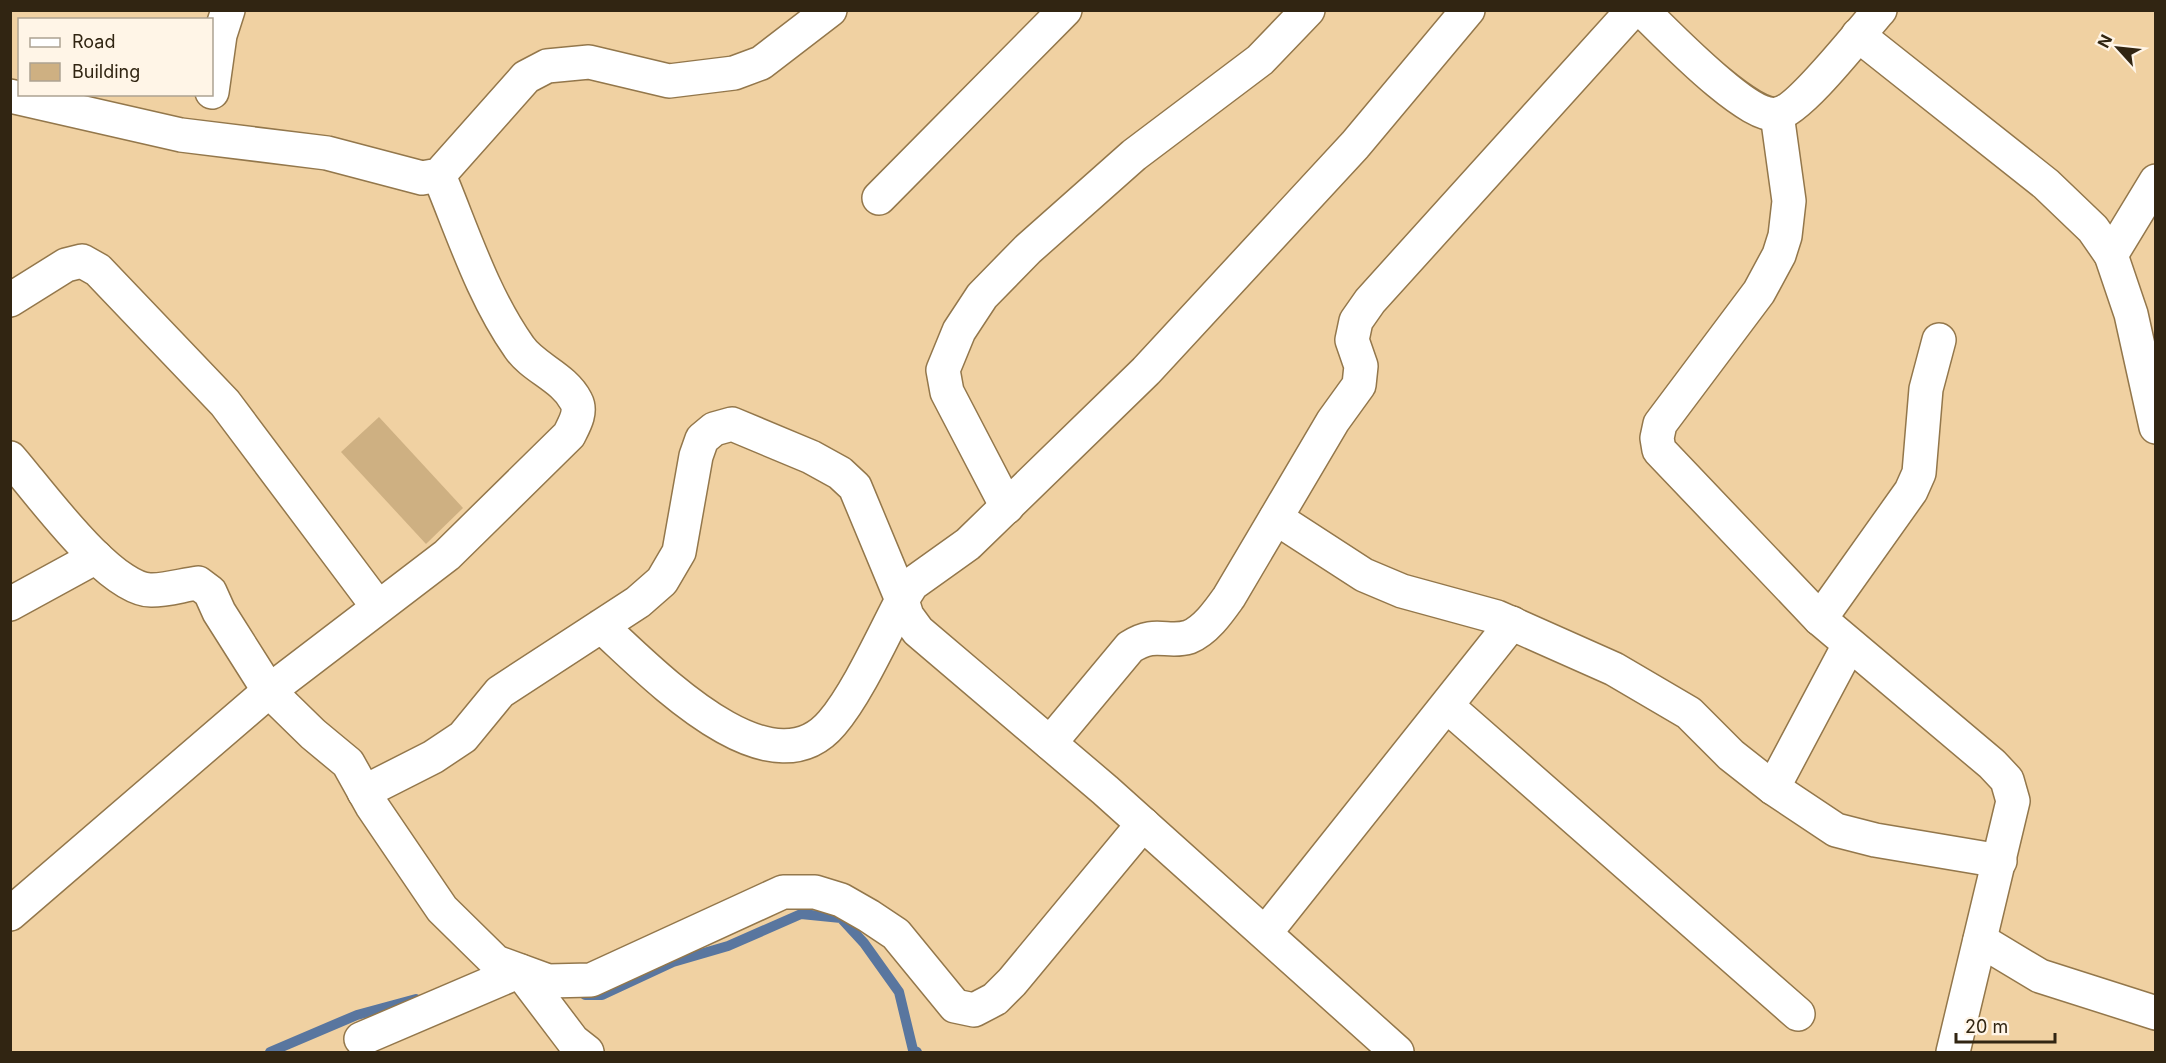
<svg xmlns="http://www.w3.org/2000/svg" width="2166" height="1063" font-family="Inter,sans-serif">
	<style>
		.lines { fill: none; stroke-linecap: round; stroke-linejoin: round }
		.stream { stroke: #59769f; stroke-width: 10 }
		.building { fill: #ceb082 }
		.minor-casing { stroke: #93774b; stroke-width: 36 }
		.minor { stroke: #fff; stroke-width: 33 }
	</style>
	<rect width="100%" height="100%" fill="#f0d1a2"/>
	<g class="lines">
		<g class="stream">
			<path d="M585,995h17l71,-33 55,-16 73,-32 40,4 23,25 35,49 14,58 4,2"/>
			<path d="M270,1052l87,-37 59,-16"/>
		</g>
	</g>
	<path class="building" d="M379,417l84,91 -37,36 -85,-92z"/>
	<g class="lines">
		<g class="minor-casing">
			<g id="minor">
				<path d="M1642,10c23,22 106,110 136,104 23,-5 83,-83 102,-104"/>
				<path d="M1858,35l188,149 47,45 18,26 20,59 25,113"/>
				<path d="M212,92l8,-57 8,-25"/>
				<path d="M10,96l171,39 146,18 95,25 17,-3 87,-98 21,-11 42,-4 80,19 65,-8 27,-10 69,-53"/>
				<path d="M1777,114l12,87 -4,35 -6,19 -20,37 -99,132 -3,14 2,12 161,169 172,145 15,16 6,21 -60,251"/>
				<path d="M879,198l186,-188"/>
				<path d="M2111,255l45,-74"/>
				<path d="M10,300l56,-35 16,-4 16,9 127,133 153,204"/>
				<path d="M10,458c28,32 101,134 142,132 15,0 31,-5 46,-7l12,9 9,20 50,79 44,43 35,29 24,43 70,103 54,53 52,19 43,-1 192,-88h32l26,8 28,16 27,18 59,72 19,4 21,-11 17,-17 131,-158"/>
				<path d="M1007,507l-60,-115 -4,-22 16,-39 23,-35 46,-47 106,-94 126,-95 48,-50"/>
				<path d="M1276,518l88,57 38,16 95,26 117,52 75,44 42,42 42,33 63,42 39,10 125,21"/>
				<path d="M10,604l86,-47"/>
				<path d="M1820,619l91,-128 8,-18 7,-84 13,-49"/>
				<path d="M1447,706l351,308"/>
				<path d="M1050,743l80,-96c26,-17 37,-3 59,-10 17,-7 30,-26 40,-40l104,-176 26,-36 2,-19 -9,-26 4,-19 14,-20 263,-291"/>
				<path d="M1773,788l76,-143"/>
				<path d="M364,792l69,-35 30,-20 37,-45 138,-90 24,-21 17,-29 17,-96 6,-17 12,-10 18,-5 79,33 29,16 15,14 47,113c-19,36 -45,94 -70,123 -63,75 -184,-55 -231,-97"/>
				<path d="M10,914l259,-223 178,-136 122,-120c5,-10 13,-23 7,-34 -12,-24 -43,-33 -57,-54 -36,-51 -56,-114 -80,-172"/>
				<path d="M1266,932l246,-309"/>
				<path d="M1980,940l60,36 116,37"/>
				<path d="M361,1039l159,-68 53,70 14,11"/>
				<path d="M1397,1052l-292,-262 -187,-159 -11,-15 -5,-16 10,-16 56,-40 178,-173 209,-226 113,-135"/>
			</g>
		</g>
		<use href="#minor" class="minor"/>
	</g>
	<rect width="2166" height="1063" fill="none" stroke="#312512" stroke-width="24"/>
	<rect x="18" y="18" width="195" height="78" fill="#fff5e7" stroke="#ada292" stroke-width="1.5"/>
	<rect x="30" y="38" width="30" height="9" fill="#ffffff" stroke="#ada292" stroke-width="1.5"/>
	<text x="72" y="48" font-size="18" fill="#312512">Road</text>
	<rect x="30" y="63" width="30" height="18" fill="#ceb082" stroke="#ada292" stroke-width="1.5"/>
	<text x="72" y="78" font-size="18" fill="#312512">Building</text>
	<g transform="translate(2118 48) rotate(297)" stroke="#fff5e7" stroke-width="4.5" paint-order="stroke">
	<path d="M0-4.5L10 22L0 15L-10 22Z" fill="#312512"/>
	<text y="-9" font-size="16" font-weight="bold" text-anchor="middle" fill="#312512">N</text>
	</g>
	<path d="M1956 1033v9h99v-9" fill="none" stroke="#312512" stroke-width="3"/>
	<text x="1965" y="1033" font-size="18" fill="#312512" stroke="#fff5e7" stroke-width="4.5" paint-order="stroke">20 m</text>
</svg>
